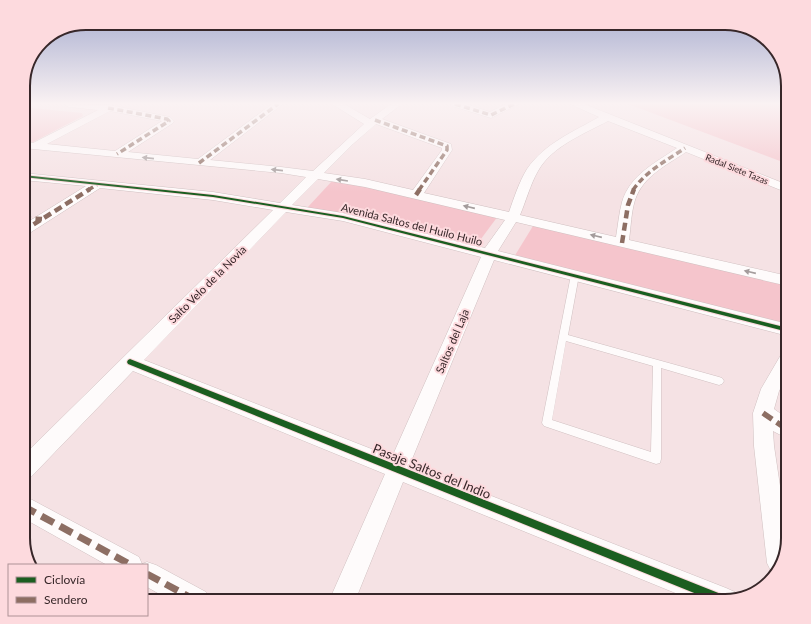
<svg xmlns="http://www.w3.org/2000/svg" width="811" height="624" font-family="Lato,sans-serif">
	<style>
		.green { fill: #f5c5cc }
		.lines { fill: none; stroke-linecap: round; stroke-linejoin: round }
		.service-casing { stroke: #d0c0c1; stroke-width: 1 }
		.minor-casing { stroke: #d0c0c1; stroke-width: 1 }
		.service { fill: #fefbfb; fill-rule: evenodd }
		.minor { fill: #fefbfb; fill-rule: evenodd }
		.quiet-far3 { stroke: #8d6e63; stroke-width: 3.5; stroke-dasharray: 6 3.5; stroke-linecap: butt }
		.quiet-far2 { stroke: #8d6e63; stroke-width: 4.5; stroke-dasharray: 8 4.5; stroke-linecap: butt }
		.quiet-far1 { stroke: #8d6e63; stroke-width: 5.5; stroke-dasharray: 11 5.5; stroke-linecap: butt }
		.quiet { stroke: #8d6e63; stroke-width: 7; stroke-dasharray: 14 7; stroke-linecap: butt }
		.cycleway-casing { stroke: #fddade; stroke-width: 2 }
		.cycleway { fill: #1b5e20; fill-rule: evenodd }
		.oneway { fill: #a49c9c }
		.labels { text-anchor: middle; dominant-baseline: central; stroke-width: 4; stroke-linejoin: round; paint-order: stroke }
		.far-street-label { font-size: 9px; fill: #372729; stroke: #fddade }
		.street-label { font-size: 11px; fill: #372729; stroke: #fddade }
		.near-street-label { font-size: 13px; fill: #372729; stroke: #fddade }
		.rim { fill: none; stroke: #372729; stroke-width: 2 }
	</style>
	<rect width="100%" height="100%" fill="#f5e2e4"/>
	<g class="green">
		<path d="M23,104l9,4 50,5 1,3 -50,26 -10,-1z"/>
		<path d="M628,104h160v60z"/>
		<path d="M333,180l35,6 130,30 -23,31 -168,-39z"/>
		<path d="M533,226l255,59v31l-7,10 -267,-69z"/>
	</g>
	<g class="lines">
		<g class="service-casing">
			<path id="service" d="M575,272l4,3 -11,60 151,42 3,1 2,3 -2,3 -3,1 -58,-17v91l-1,4 -4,1 -109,-37 -3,-1 -2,-3 29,-148zM566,341l87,25 -2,86 -99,-32z"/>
		</g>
		<g class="minor-casing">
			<g id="minor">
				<path d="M64,104l45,1 61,12 4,4 -1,2 -45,29 70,7 74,-55h11l-73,56 71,7 32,4 51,-47 -32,-20h12l26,15 21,-15h11l-20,15 69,25 1,6 -28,43 85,19c5,-14 10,-30 18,-43 18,-26 46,-37 72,-52l-29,-13h14l204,81v8l-102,-41c-19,13 -43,24 -51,48 -4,13 -4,26 -6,40l159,36v10l-272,-64 -18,29 290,73v12l-294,-76 -84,204 316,124 9,4 2,6 -12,3h-30l-292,-119 -48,119h-26l56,-127 -252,-103 -103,107 -7,3v-25l250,-246 -60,-10 -113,-12 -72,46 -5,1v-10l63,-39 -63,-6v-7l190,19 67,11 26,-26 -25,-4 -258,-25v-6l10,1 65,-33 -29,-3zM110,111l52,10 -47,30 -68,-7zM608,121l69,27c-22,15 -47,27 -55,54 -3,11 -4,23 -6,35l-96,-22c6,-14 10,-30 18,-44 14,-25 46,-37 70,-50zM376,124l66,24v2l-29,40 -48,-11 -41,-6 29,-29zM318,179l47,8 140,33 -20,28 -142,-35 -51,-8zM286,212l57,9 138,36 -89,200 -248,-97z"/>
				<path d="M450,104h16l24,8 16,-8h13l-28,14 -39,-12z"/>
				<path d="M788,351v23l-9,17 -5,18 14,10v20l-15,-8 1,15 14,93 -12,35 -5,-3 -4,-8 -13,-117 -1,-33 8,-24 21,-36z"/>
				<path d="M23,495l116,62 3,7 5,-2 9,3 50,27 4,9h-38l-25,-14v-22h-40l-84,-47z"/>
			</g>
		</g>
		<use href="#service" class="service"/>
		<use href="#minor" class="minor"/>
		<g class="quiet-far3">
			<path d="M455,104l36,11 23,-11"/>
			<path d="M108,108l59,11 2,2 -52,33"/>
			<path d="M375,120l72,26v4l-28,40"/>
			<path d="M199,163l79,-59"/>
			<path d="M88,190l10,-6"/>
			<path d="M633,190c13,-19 33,-29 52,-42"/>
		</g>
		<g class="quiet-far2">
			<path d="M416,195l4,-6"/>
			<path d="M23,218l19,1"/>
			<path d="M23,231l67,-42"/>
			<path d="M622,243l6,-38 6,-16"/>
		</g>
		<path class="quiet-far1" d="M763,413l25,17"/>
		<g class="quiet">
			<path d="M23,506l108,59"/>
			<path d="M147,574l50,27"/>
		</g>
		<g class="cycleway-casing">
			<g id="cycleway">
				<path d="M23,175l190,20 130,21 445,112v4l-445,-114 -130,-21 -190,-20z"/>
				<path d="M130,359l596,237 3,2 1,2 -5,1h-11l-586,-237 -1,-2 1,-2z"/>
			</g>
		</g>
		<use href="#cycleway" class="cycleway"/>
	</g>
	<defs><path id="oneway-solid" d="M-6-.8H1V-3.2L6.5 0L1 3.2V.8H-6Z"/></defs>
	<g class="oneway">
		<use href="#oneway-solid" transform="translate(148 158) rotate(-174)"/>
		<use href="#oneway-solid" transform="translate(277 170) rotate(-174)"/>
		<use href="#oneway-solid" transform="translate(342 180) rotate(-171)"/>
		<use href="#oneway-solid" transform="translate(469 207) rotate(-167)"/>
		<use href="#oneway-solid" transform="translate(596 236) rotate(-167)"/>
		<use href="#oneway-solid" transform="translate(750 272) rotate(-167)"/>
	</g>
	<linearGradient id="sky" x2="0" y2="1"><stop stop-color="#a3a9cd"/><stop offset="0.54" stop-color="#faf2f3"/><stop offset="1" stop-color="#faf2f3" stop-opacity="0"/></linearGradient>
	<rect width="811" height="192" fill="url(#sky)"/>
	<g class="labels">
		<g class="far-street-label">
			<text transform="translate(737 169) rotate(22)">Radal Siete Tazas</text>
		</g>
		<g class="street-label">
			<text transform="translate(412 224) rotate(14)">Avenida Saltos del Huilo Huilo</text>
			<text transform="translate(207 284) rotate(-45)">Salto Velo de la Novia</text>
			<text transform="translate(452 341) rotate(-67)">Saltos del Laja</text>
		</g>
		<g class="near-street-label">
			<text transform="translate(432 471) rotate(22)">Pasaje Saltos del Indio</text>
		</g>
	</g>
	<path d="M0 0H811V624H0ZM86 30H725A56 56 0 0 1 781 86V538A56 56 0 0 1 725 594H86A56 56 0 0 1 30 538V86A56 56 0 0 1 86 30Z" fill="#fddade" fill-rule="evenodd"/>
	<path class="rim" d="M86 30H725A56 56 0 0 1 781 86V538A56 56 0 0 1 725 594H86A56 56 0 0 1 30 538V86A56 56 0 0 1 86 30Z"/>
	<rect x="8" y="564" width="140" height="52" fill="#fddade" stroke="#ae9296"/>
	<rect x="16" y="577" width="20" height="6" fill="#1b5e20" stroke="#ae9296"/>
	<text x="44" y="584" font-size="12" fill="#372729">Ciclovía</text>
	<rect x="16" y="597" width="20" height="6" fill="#8d6e63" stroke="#ae9296"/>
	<text x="44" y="604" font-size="12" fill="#372729">Sendero</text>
</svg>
